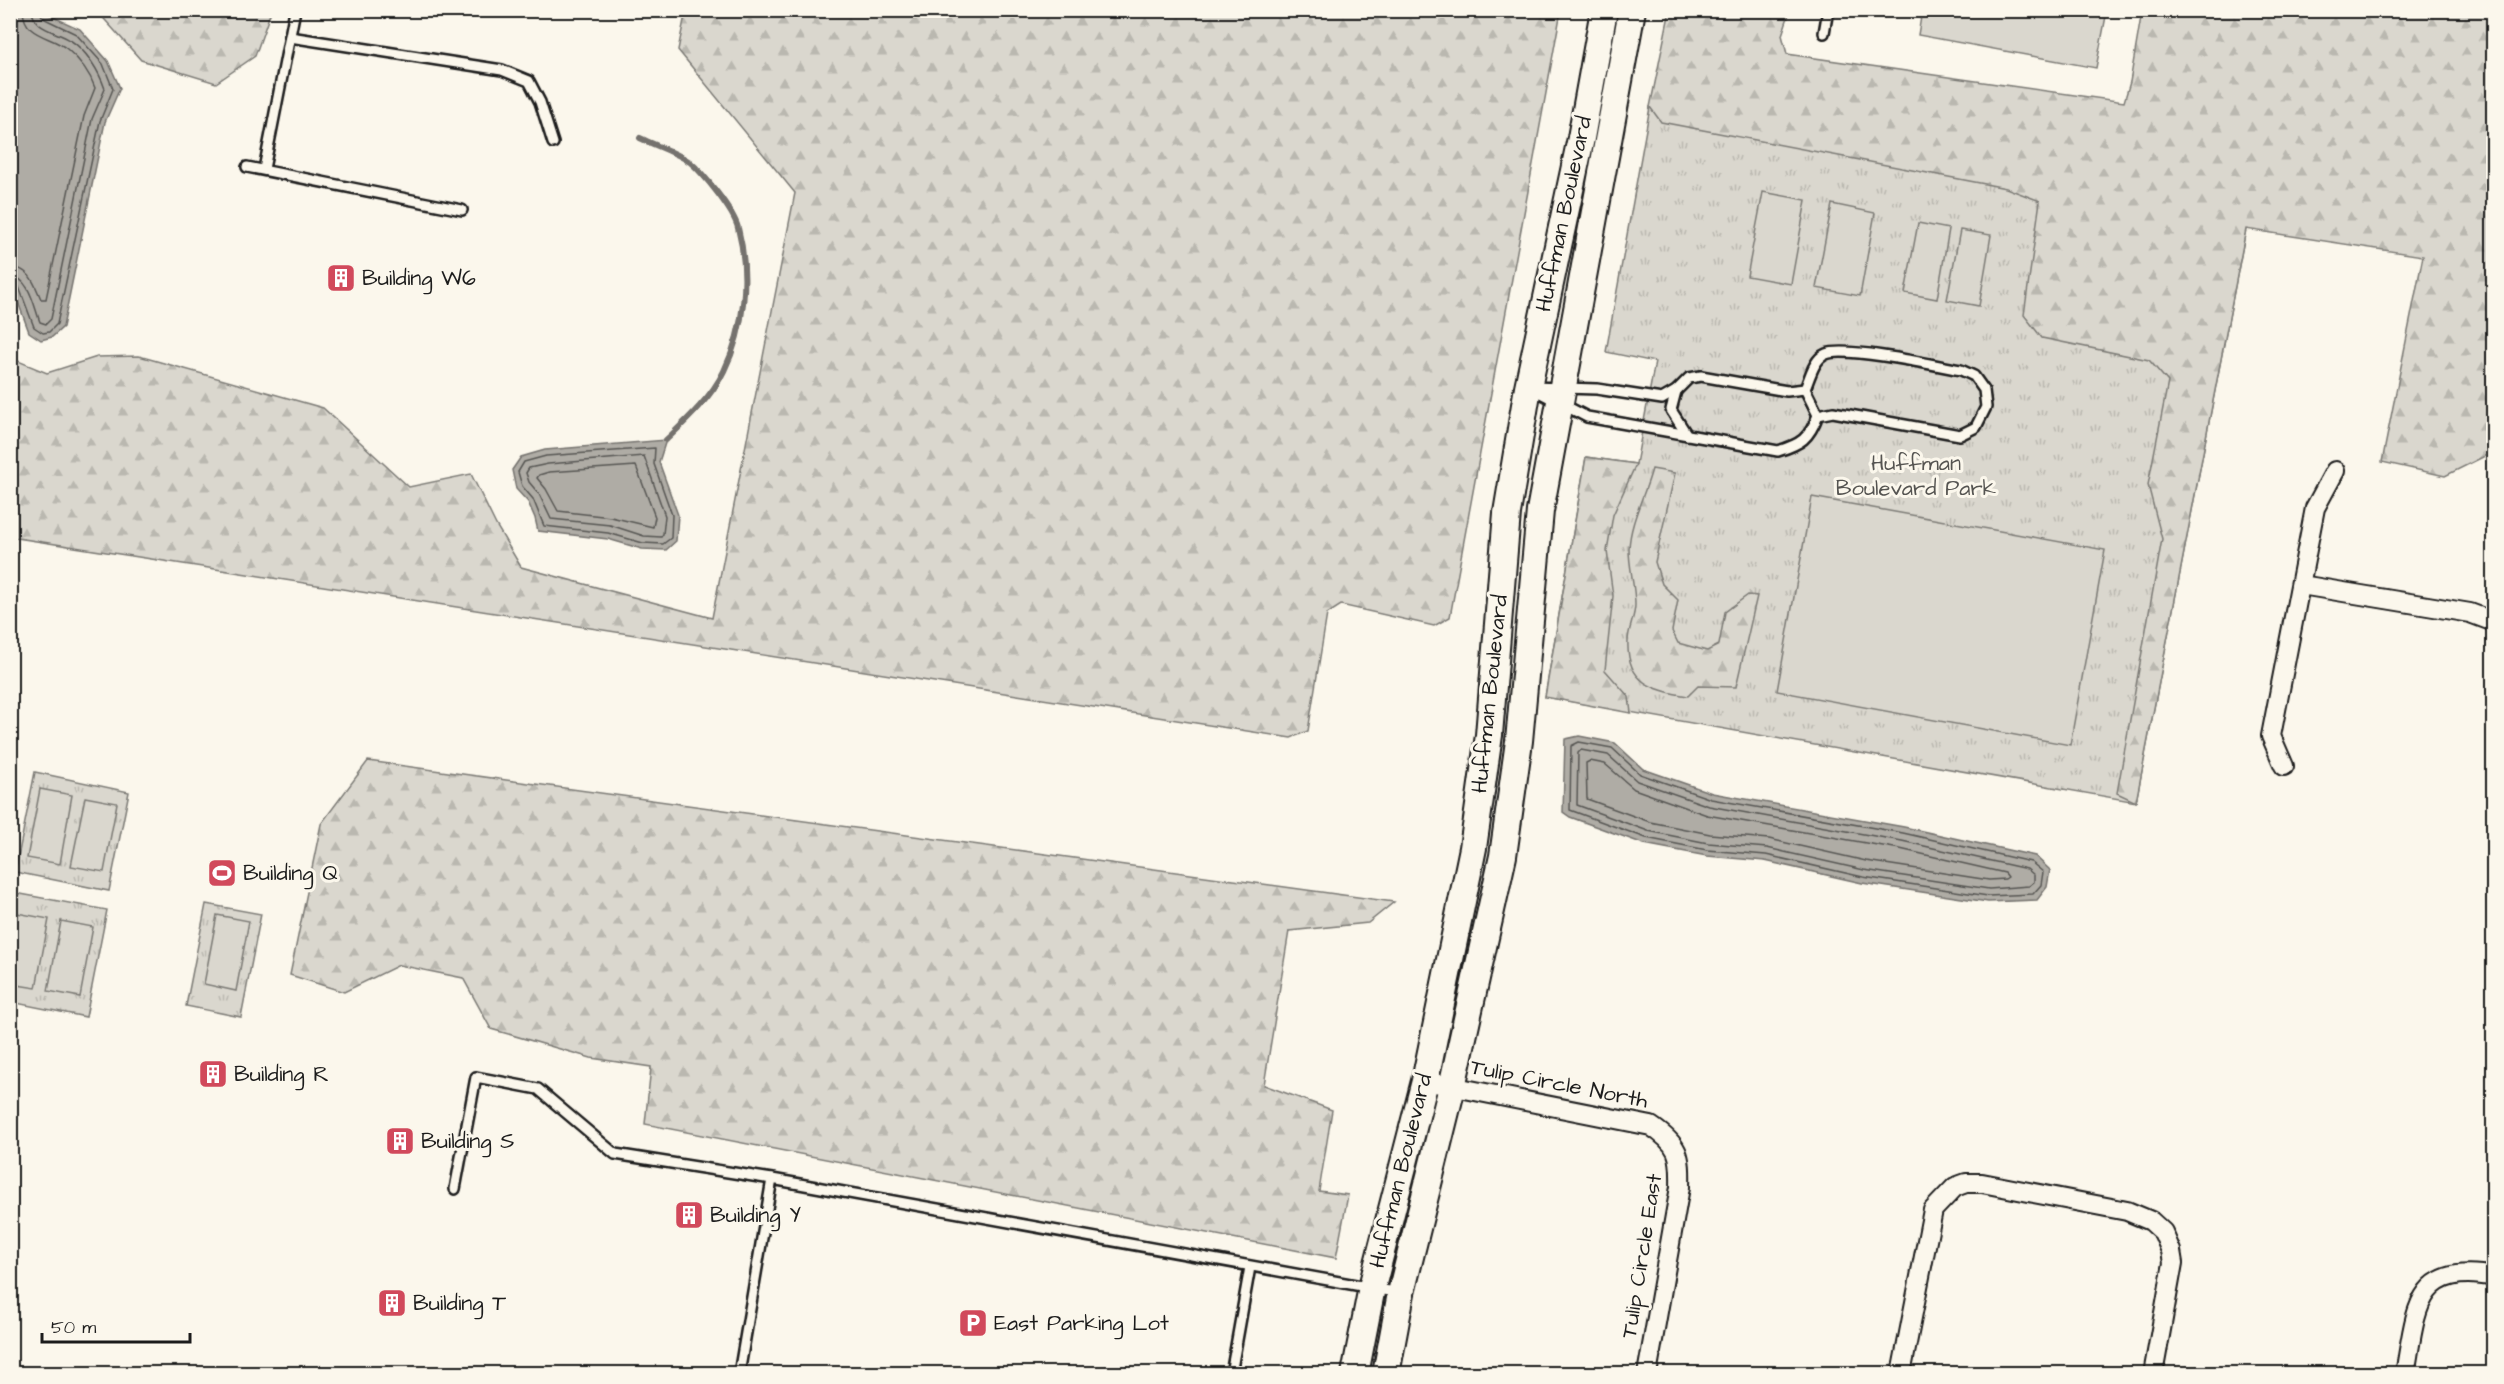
<svg xmlns="http://www.w3.org/2000/svg" width="2504" height="1384" font-family="'Architects Daughter',sans-serif">
	<style>
		.grass { fill: url(#grass-tufts); stroke: #7b7a75; stroke-width: 1.5 }
		.forest { fill: url(#forest-firs); stroke: #7b7a75; stroke-width: 1.5 }
		.pitch { fill: #dad7ce; stroke: #7b7a75; stroke-width: 1.5 }
		.water { fill: #afaca5; stroke: #74726e; stroke-width: 1.5 }
		.lines { fill: none; stroke-linecap: round; stroke-linejoin: round }
		.shore { stroke: #575653; stroke-width: 1.5 }
		.stream { stroke: #74726e; stroke-width: 6 }
		.lane-casing { stroke: #1c1c1c; stroke-width: 14 }
		.street-casing { stroke: #1c1c1c; stroke-width: 22 }
		.secondary-casing { stroke: #1c1c1c; stroke-width: 30 }
		.lane { stroke: #fbf7ec; stroke-width: 9 }
		.street { stroke: #fbf7ec; stroke-width: 18 }
		.secondary { stroke: #fbf7ec; stroke-width: 26 }
		.labels { text-anchor: middle; dominant-baseline: central; stroke-width: 6; stroke-linejoin: round; paint-order: stroke }
		.street-label { font-size: 22px; fill: #1c1c1c; stroke: #fbf7ec }
		.poi-label { font-size: 22px; fill: #1c1c1c; stroke: #fbf7ec; text-anchor: start }
		.park-label { font-size: 22px; fill: #555451; stroke: #fbf7ec }
	</style>
	<defs>
		<pattern id="grass-tufts" width="24" height="20" patternUnits="userSpaceOnUse" patternTransform="scale(1.5)"><rect width="24" height="20" fill="#dad7ce"/><path d="M3 7l-1-3M5 7V3M7 7l1-3M15 17l-1-3M17 17v-4M19 17l1-3" fill="none" stroke="#bab8b0"/></pattern>
		<pattern id="forest-firs" width="22" height="20" patternUnits="userSpaceOnUse" patternTransform="scale(1.5)"><rect width="22" height="20" fill="#dad7ce"/><path d="M5 1l3.5 6h-7zM16 11l3.5 6h-7z" fill="#bab8b0"/></pattern>
	</defs>
	<rect width="100%" height="100%" fill="#fbf7ec"/>
	<filter id="ink" filterUnits="userSpaceOnUse"><feTurbulence type="fractalNoise" baseFrequency=".0167" numOctaves="2"/><feDisplacementMap in="SourceGraphic" scale="12" xChannelSelector="R" yChannelSelector="G"/><feConvolveMatrix kernelMatrix="1 2 1 2 8 2 1 2 1" color-interpolation-filters="sRGB"/></filter>
	<g filter="url(#ink)">
		<g class="grass">
			<path d="M1650,107l596,122 -110,573 -591,-105 41,-240 50,7 19,-102 -49,-10z"/>
			<path d="M35,772l94,20 -20,99 -94,-19z"/>
			<path d="M10,892l97,18 -21,107 -75,-15z"/>
			<path d="M206,904l55,10 -20,103 -55,-11z"/>
		</g>
		<g class="forest">
			<path d="M686,10l875,1 -111,606 -16,9 -93,-21 -14,9 -19,117 -17,7 -1280,-201v-179l36,15 50,-16 42,-1 184,52 86,79 62,-13 25,51 25,42 191,51 83,-425 -117,-143z"/>
			<path d="M1670,10l120,1 -8,24 5,19 337,48 6,-20 12,-71h351v441l-48,24 -63,-14 41,-206 -177,-27 -110,573 -19,-9 45,-254 -14,-54 20,-103 -19,-22 -107,-22 -18,-23 16,-114 -34,-13 -345,-66 -11,-15z"/>
			<path d="M97,11h174l-16,45 -39,27 -75,-23z"/>
			<path d="M1586,457l50,7 -23,51 -6,36 6,45 -8,74 24,27 2,16 -86,-16z"/>
			<path d="M1652,469l23,4 -20,89 7,22 16,16 -6,31 6,12 29,8 12,-6 6,-33 23,-17 9,1 -21,91 -38,-1 -10,10c-34,-5 -62,-13 -60,-55 0,-12 7,-24 7,-36 0,-19 -6,-37 -6,-56 1,-27 16,-54 23,-80z"/>
			<path d="M368,761l1026,141 -26,21 -79,8 -25,154 68,25 -13,81 29,4 -12,63 -691,-134 6,-57 -60,-9 -100,-29 -28,-51 -64,-13 -55,27 -54,-17 31,-151z"/>
		</g>
		<g class="pitch">
			<path d="M1922,11v-1l185,1 -11,57 -178,-33z"/>
			<path d="M1763,192l43,8 -15,84 -44,-8z"/>
			<path d="M1832,204l43,9 -15,83 -44,-8z"/>
			<path d="M1918,223l31,6 -12,70 -32,-6z"/>
			<path d="M1960,230l31,5 -12,71 -32,-6z"/>
			<path d="M1812,497l293,53 -35,195 -293,-54z"/>
			<path d="M40,789l32,6 -12,69 -33,-6z"/>
			<path d="M85,797l32,6 -13,69 -33,-6z"/>
			<path d="M17,913l32,6 -13,69 -25,-4v-37z"/>
			<path d="M217,915l32,6 -13,70 -32,-7z"/>
			<path d="M61,921l32,6 -13,70 -32,-6z"/>
		</g>
		<g class="water">
			<path d="M11,10l29,1 40,18 28,32 12,27 -15,34 -42,205 -11,10 -11,3 -12,-8 -18,-49z"/>
			<path d="M666,440l-7,22 19,53 -2,26 -10,9 -24,-1 -34,-10 -70,-8 -3,-13 -7,-16 -12,-13 -4,-19 9,-13 24,-7z"/>
			<path d="M1579,736l36,7 28,26 69,24 192,34 131,29 15,14 -3,17 -10,13 -49,2 -126,-19 -97,-22 -58,-5 -63,-12 -74,-27 -7,-5 2,-73z"/>
		</g>
		<g class="lines">
			<g class="shore">
				<path d="M10,267c20,1 24,16 31,32h5l38,-183 11,-28c-5,-15 -15,-28 -28,-39 -16,-14 -43,-11 -44,-39"/>
				<path d="M10,276c20,1 24,31 30,46l6,2 5,-5 41,-200 13,-30c-6,-18 -19,-39 -35,-49 -13,-9 -37,-10 -38,-30"/>
				<path d="M10,283l9,4 15,40 9,6 6,-1 8,-8 43,-203 13,-32 -10,-25 -27,-30 -33,-16 -4,-8"/>
				<path d="M655,448l-1,16 18,51 -1,23 -8,6 -20,-1 -35,-10 -64,-7 -11,-27 -11,-13 -4,-14 6,-10 22,-6z"/>
				<path d="M644,456l21,60 -2,18 -2,3 -17,-1 -34,-11 -59,-6 -12,-25 -10,-12 -3,-9 3,-5 19,-4z"/>
				<path d="M636,466l19,51 -2,10 -42,-10 -53,-6 -12,-22 -9,-11 2,-3 10,-3z"/>
				<path d="M1579,742l33,6 28,26 71,25 192,34 128,29 12,10 -2,13 -8,9 -45,2 -125,-19 -97,-22 -59,-5 -61,-12 -76,-28 1,-64z"/>
				<path d="M1581,750l27,5 29,26 72,25 193,35 125,28 7,6v7l-5,4 -40,3 -125,-19 -97,-22 -59,-5 -60,-12 -71,-26 1,-52z"/>
				<path d="M1590,761l15,3 29,25 73,26 193,34 105,24 3,4 -3,2 -16,1 -123,-19 -97,-22 -59,-5 -60,-12 -63,-23 -1,-36z"/>
			</g>
			<path class="stream" d="M640,138c16,8 36,14 50,24 13,11 44,49 48,66 12,46 7,100 -14,143 -13,27 -37,49 -58,69"/>
			<g class="lane-casing">
				<g id="lane">
					<path d="M1824,33l4,-23"/>
					<path d="M290,37l212,33 27,11 11,21 13,41"/>
					<path d="M247,167l215,43"/>
					<path d="M264,169l31,-159"/>
					<path d="M1531,387l66,2 65,10 14,-8 13,-13 12,-2 86,15 18,-2"/>
					<path d="M1531,388l56,29 191,34c23,-7 31,-12 40,-36l-13,-26c5,-12 9,-30 21,-35 20,-8 109,11 135,16l13,6 10,14 2,17 -10,20 -16,8 -127,-23 -15,3"/>
					<path d="M1676,391l-5,19 16,25"/>
					<path d="M455,1189l21,-112 62,12 77,65 157,25"/>
					<path d="M739,1374l33,-195 628,114"/>
					<path d="M1231,1374l19,-107"/>
				</g>
			</g>
			<g class="street-casing">
				<g id="street">
					<path d="M2301,585l169,28 24,9"/>
					<path d="M2284,766l-13,-30 44,-228 20,-37"/>
					<path d="M1425,1081l226,45c28,19 30,28 29,61l-33,187"/>
					<path d="M1901,1374l32,-164 22,-23 11,-4h16l145,28 24,10 12,11 8,19 2,12 -20,111"/>
					<path d="M2405,1374c11,-60 9,-113 89,-97"/>
				</g>
			</g>
			<g class="secondary-casing">
				<g id="secondary">
					<path d="M1355,1374l17,-87 53,-206 48,-233 16,-113 18,-222 21,-126 53,-249 23,-128"/>
					<path d="M1386,1374l15,-81 51,-206 51,-231 16,-115 21,-230 92,-501"/>
				</g>
			</g>
			<use href="#lane" class="lane"/>
			<use href="#street" class="street"/>
			<use href="#secondary" class="secondary"/>
		</g>
	</g>
	<defs>
		<g id="building-square" transform="scale(1.5)"><rect x="-9" y="-9" width="18" height="18" rx="4" fill="#d1495b" stroke="#fbf7ec"/><path d="M-4-6H4V6H1V3H-1V6H-4ZM-2.5-4.3h1.7v1.8h-1.7ZM.8-4.3h1.7v1.8H.8ZM-2.5-1h1.7V.8h-1.7ZM.8-1h1.7V.8H.8Z" fill="#fff"/></g>
		<g id="stadium-square" transform="scale(1.5)"><rect x="-9" y="-9" width="18" height="18" rx="4" fill="#d1495b" stroke="#fbf7ec"/><path d="M0-5a6.5 5 0 1 0 0 10a6.5 5 0 1 0 0-10ZM-3.5-1.8h7v3.6h-7Z" fill="#fff"/></g>
		<g id="parking-square" transform="scale(1.5)"><rect x="-9" y="-9" width="18" height="18" rx="4" fill="#d1495b" stroke="#fbf7ec"/><path d="M-3.5-5.5H1a3.5 3.5 0 0 1 0 7H-1V5.5H-3.5ZM-1-3.4V-.6H.8a1.4 1.4 0 0 0 0-2.8Z" fill="#fff"/></g>
	</defs>
	<g fill-rule="evenodd">
		<use href="#building-square" x="341" y="278"/>
		<use href="#stadium-square" x="222" y="873"/>
		<use href="#building-square" x="213" y="1074"/>
		<use href="#building-square" x="400" y="1141"/>
		<use href="#building-square" x="689" y="1215"/>
		<use href="#building-square" x="392" y="1303"/>
		<use href="#parking-square" x="973" y="1323"/>
	</g>
	<g class="labels">
		<g class="street-label">
			<text transform="translate(1564 214) rotate(-78)">Huffman Boulevard</text>
			<text transform="translate(1490 694) rotate(-84)">Huffman Boulevard</text>
			<text transform="translate(1559 1084) rotate(11)">Tulip Circle North</text>
			<text transform="translate(1401 1171) rotate(-76)">Huffman Boulevard</text>
			<text transform="translate(1642 1256) rotate(-81)">Tulip Circle East</text>
		</g>
		<g class="poi-label">
			<text x="362" y="278">Building W6</text>
			<text x="243" y="873">Building Q</text>
			<text x="234" y="1074">Building R</text>
			<text x="421" y="1141">Building S</text>
			<text x="710" y="1215">Building Y</text>
			<text x="413" y="1303">Building T</text>
			<text x="994" y="1323">East Parking Lot</text>
		</g>
		<g class="park-label">
			<text x="1916" y="463">Huffman<tspan x="1916" dy="25">Boulevard Park</tspan></text>
		</g>
	</g>
	<rect width="2504" height="1384" fill="none" stroke="#fbf7ec" stroke-width="36"/>
	<rect x="18" y="18" width="2468" height="1348" fill="none" stroke="#1c1c1c" stroke-width="2" filter="url(#ink)"/>
	<path d="M42 1333v9h148v-9" fill="none" stroke="#1c1c1c" stroke-width="3"/>
	<text x="51" y="1333" font-size="18" fill="#1c1c1c" stroke="#fbf7ec" stroke-width="4.5" paint-order="stroke">50 m</text>
</svg>
